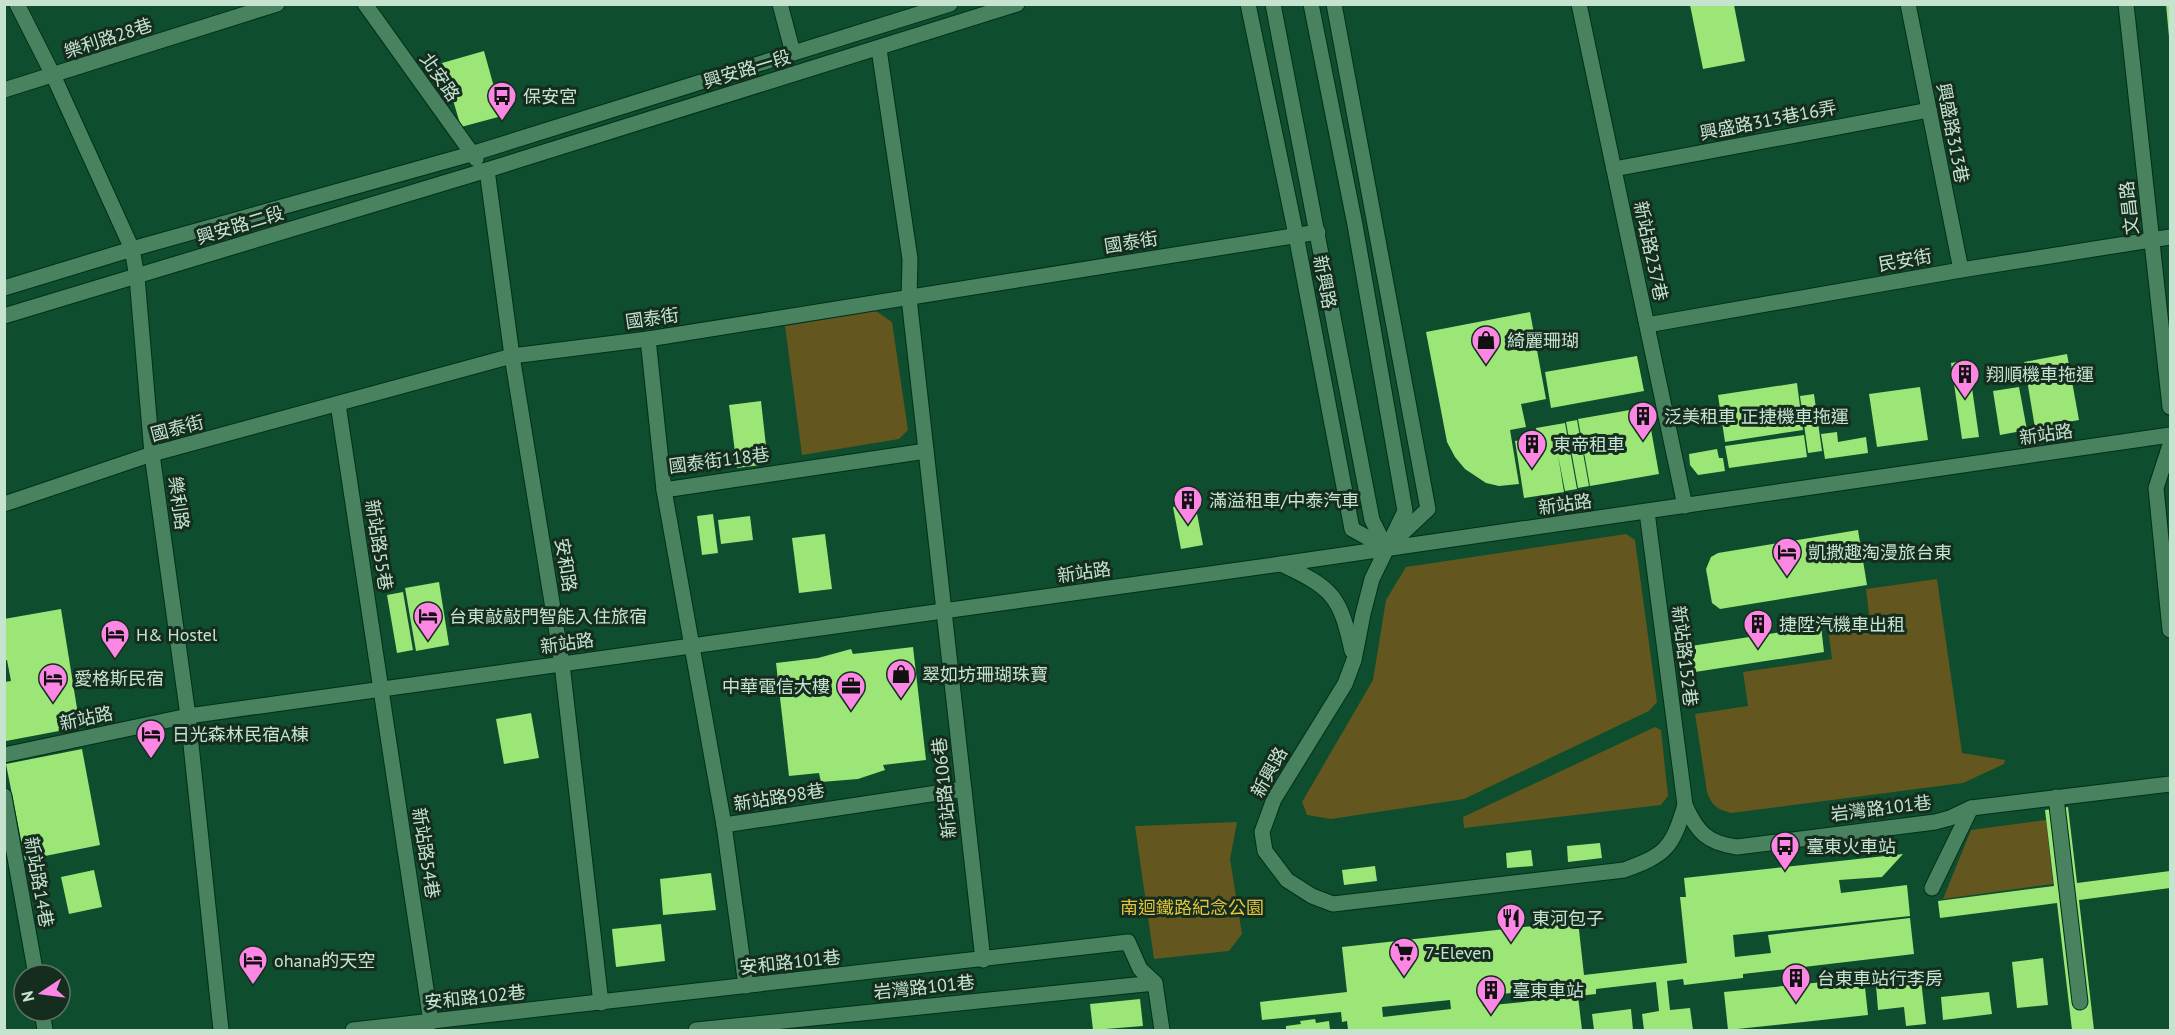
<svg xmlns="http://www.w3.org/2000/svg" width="2175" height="1035" font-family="'PT Sans','Noto Sans TC',sans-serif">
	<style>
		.green { fill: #63561e }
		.building { fill: #9ce577; fill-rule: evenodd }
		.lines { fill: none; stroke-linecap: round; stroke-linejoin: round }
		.minor-casing { stroke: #003019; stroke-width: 17 }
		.minor { stroke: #48825f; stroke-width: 15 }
		.labels { text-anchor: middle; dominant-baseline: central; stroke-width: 6; stroke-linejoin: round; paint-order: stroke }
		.street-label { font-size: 18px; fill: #c6e3cf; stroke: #152d1f }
		.poi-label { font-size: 18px; fill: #c6e3cf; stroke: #152d1f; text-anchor: start }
		.park-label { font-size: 18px; fill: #e4c439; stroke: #152d1f }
	</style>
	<rect width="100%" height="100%" fill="#0e4d2d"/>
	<g class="green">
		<path d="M876,311l16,11 16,108 -9,9 -97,16 -17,-129z"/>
		<path d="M1626,534l9,6 22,162 -8,9 -185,88 -133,20 -24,-4 -5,-13 71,-122 13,-80 20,-33z"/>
		<path d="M1937,579l25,174 43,7 -1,4 -41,19 -232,30c-14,-4 -19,-7 -24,-21l-12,-78 53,-8 -5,-34 89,-13 -5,-38 42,-6 -3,-26z"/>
		<path d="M1655,727l6,3 7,66 -7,9 -197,23 -1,-11z"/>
		<path d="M2046,820l7,64 -110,15 28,-69z"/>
		<path d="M1237,822l-7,37 12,75 -13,17 -75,8 -19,-133z"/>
	</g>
	<g class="building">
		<path d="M2166,4h4v33h-1z"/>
		<path d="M1690,5h44l11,56 -42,8z"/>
		<path d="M484,51l18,65 -41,11 -19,-64z"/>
		<path d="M1530,312l16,87 -25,5 5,23 -16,3 9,54 -20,2 -13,-3 -21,-14 -10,-12 -8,-15 -21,-110z"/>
		<path d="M2067,354l12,66 -44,8 -11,-66z"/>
		<path d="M1637,356l7,35 -93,17 -6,-36z"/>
		<path d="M1968,360l11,77 -17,2 -11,-76z"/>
		<path d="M1797,383l6,47 -78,12 -7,-47z"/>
		<path d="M1920,387l8,53 -51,7 -8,-53z"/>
		<path d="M2019,387l8,43 -27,5 -7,-44z"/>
		<path d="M1814,394l8,57 -14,2 -8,-57z"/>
		<path d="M761,401l7,63 -31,4 -8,-63z"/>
		<path d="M1647,407l12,67 -69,12 -12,-67z"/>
		<path d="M1577,420l12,66 -11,2 -12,-66z"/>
		<path d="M1565,423l12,66 -12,2 -7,-36 6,37 -40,6 -9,-57 13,-2 1,7 10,-2 -3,-16z"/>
		<path d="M1837,432l1,10 28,-5 2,16 -43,6 -4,-25z"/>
		<path d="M1804,435l3,22 -78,11 -4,-22z"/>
		<path d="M1717,449l2,9h4l2,13 -27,4 -8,-10 -1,-11z"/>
		<path d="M1195,503l8,42 -22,4 -8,-42z"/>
		<path d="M713,514l5,39 -16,2 -5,-39z"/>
		<path d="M750,516l3,24 -32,4 -3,-24z"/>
		<path d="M1858,530l9,55 -147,24 -8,-6 -6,-34 5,-12 7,-4z"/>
		<path d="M825,534l7,55 -33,4 -7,-55z"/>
		<path d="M439,582l10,63 -33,6 -11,-63z"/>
		<path d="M403,592l10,58 -16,3 -10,-58z"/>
		<path d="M61,609l19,118 -74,14 -2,-59 7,-1 -4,-21 -3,1v-42z"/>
		<path d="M1821,626l3,26 -129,20 -4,-26z"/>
		<path d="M913,647l13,113 -43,5 2,5 -27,9 -37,3 -2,-9 -30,3 -13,-113 42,-5 33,-9 2,5z"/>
		<path d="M531,713l8,45 -35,6 -8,-45z"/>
		<path d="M82,749l18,96 -75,15 -19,-96z"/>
		<path d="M2068,807l9,76 93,-12v17l-91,12 15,130h-22l-15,-127 -117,15 -2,-17 116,-15 -9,-76z"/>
		<path d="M1600,843l2,15 -34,4 -1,-16z"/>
		<path d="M1531,850l2,16 -26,2 -1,-15z"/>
		<path d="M1903,854l-21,23 -43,3 2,13 66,-8 3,31 -177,19 2,22 36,-4 -3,-18 142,-17 4,36 -171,20v4l-59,7 -1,-6 -16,2 3,29 20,-2 3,22h-49l-2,-16 17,-3 -3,-29 -60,7v5l-18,2 4,34h-234l-1,-9 -5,1 -1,-10 -79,8 -2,-18 87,-10 -5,-45 236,-26 6,54 103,-12 -7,-66h6l-2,-19zM1550,989l2,10 -69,7 -1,-10zM1450,1000l1,9 -68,8 -1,-10z"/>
		<path d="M1375,866l2,15 -33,4 -2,-15z"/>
		<path d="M94,870l8,37 -33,7 -8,-37z"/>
		<path d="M711,873l5,37 -53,5 -3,-36z"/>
		<path d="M661,924l4,37 -49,6 -4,-38z"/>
		<path d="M2043,958l5,47 -31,3 -5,-46z"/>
		<path d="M1864,978l4,37 -140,15 -4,-38z"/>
		<path d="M1921,980l5,44 -20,2 -2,-19 -26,3 -2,-25z"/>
		<path d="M1989,992l3,22 -49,6 -2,-23z"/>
		<path d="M1140,999l3,27 -50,4 -3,-26z"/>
		<path d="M1631,1009l2,21h-39l-2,-16z"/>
		<path d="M1315,1019l1,4 13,-2 1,9h-44v-4l15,-2 -1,-3z"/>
	</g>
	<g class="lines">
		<g class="minor-casing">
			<g id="minor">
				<path d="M17,4l36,71 79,174 5,28 15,177 36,262 33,314"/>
				<path d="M365,4l111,155"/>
				<path d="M780,4l13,49"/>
				<path d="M1248,4l48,231 56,294 34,19"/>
				<path d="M1273,4l99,516 14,28"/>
				<path d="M1311,4l44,221 50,286 -33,68 -9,35 -9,46 -9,24 -71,115 -12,33 3,19 22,29 25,16 21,8 291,-34c41,-15 48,-21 61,-65"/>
				<path d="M1334,4l94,505 -33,31"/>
				<path d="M1579,4l106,502"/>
				<path d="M1908,4l53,266"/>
				<path d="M2126,4l44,403"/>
				<path d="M879,49l31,210 -1,39 74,662"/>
				<path d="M4,90l273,-86"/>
				<path d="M1614,169l315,-59"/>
				<path d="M487,170l25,186 50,308 39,339"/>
				<path d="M4,288l128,-39 339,-95 479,-150"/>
				<path d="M4,316l483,-146 530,-166"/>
				<path d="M1647,325l314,-55 209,-33"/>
				<path d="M648,339l16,151 262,-39"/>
				<path d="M338,404l93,618"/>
				<path d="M2170,445l-14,43 14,142"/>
				<path d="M664,490l60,335"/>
				<path d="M4,504l148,-50 360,-98 136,-17 670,-107"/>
				<path d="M1647,512l38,293c12,27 22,38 52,42l198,-25 15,-4 21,-10 199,-24"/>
				<path d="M1281,564c52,24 59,32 71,87"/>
				<path d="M4,755l184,-39 1093,-152 889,-129"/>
				<path d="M4,796l32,179"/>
				<path d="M2056,797l24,205"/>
				<path d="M1932,888l39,-80"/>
				<path d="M746,986l-22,-161 240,-36"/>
				<path d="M42,1011l3,19"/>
				<path d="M353,1030l775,-88 12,27 15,14 7,47"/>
				<path d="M696,1030l459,-47"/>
			</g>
		</g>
		<use href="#minor" class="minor"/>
	</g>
	<defs>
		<g id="bus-pin" transform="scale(1.5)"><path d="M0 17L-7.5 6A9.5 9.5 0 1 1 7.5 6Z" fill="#fc86e3" stroke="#152d1f"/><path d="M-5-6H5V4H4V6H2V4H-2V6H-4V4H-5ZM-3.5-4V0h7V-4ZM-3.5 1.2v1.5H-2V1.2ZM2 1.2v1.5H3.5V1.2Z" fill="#111"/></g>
		<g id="shop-pin" transform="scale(1.5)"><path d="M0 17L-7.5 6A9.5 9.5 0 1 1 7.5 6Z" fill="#fc86e3" stroke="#152d1f"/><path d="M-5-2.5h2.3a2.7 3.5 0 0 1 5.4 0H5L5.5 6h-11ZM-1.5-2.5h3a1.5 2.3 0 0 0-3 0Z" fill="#111"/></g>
		<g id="building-pin" transform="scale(1.5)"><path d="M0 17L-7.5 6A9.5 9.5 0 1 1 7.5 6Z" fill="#fc86e3" stroke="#152d1f"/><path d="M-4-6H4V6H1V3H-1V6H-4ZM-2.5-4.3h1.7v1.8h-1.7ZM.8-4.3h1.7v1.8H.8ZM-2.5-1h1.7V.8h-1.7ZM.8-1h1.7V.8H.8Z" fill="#111"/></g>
		<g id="hotel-pin" transform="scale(1.5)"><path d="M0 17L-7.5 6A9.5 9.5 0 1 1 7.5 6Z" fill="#fc86e3" stroke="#152d1f"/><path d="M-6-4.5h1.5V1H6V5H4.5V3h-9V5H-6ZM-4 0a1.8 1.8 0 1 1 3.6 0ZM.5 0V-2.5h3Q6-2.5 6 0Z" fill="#111"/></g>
		<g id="office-pin" transform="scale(1.5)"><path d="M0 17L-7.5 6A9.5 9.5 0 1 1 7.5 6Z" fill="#fc86e3" stroke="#152d1f"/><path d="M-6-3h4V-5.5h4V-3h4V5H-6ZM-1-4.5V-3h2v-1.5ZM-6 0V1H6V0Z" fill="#111"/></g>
		<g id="restaurant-pin" transform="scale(1.5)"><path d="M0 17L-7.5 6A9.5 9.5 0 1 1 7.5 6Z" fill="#fc86e3" stroke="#152d1f"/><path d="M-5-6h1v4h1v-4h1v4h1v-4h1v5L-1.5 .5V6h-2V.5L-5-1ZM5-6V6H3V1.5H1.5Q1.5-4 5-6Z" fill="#111"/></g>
		<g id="supermarket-pin" transform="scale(1.5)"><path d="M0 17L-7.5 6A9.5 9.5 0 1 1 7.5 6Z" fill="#fc86e3" stroke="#152d1f"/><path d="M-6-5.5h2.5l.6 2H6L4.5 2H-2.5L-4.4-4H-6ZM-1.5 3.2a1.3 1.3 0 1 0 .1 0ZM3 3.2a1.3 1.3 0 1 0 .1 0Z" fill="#111"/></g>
	</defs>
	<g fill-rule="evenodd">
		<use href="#bus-pin" x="502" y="96"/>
		<use href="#shop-pin" x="1486" y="340"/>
		<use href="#building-pin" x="1965" y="374"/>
		<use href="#building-pin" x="1643" y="416"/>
		<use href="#building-pin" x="1532" y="444"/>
		<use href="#building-pin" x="1188" y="500"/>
		<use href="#hotel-pin" x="1787" y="552"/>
		<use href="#hotel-pin" x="428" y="616"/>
		<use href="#building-pin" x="1758" y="624"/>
		<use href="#hotel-pin" x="115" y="634"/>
		<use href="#shop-pin" x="901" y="674"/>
		<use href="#hotel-pin" x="53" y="678"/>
		<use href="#office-pin" x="851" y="686"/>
		<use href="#hotel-pin" x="151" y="734"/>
		<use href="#bus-pin" x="1785" y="846"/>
		<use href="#restaurant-pin" x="1511" y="918"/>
		<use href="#supermarket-pin" x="1404" y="952"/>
		<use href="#hotel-pin" x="253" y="960"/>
		<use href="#building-pin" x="1796" y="978"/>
		<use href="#building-pin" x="1491" y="990"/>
	</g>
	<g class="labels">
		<g class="street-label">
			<text transform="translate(108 38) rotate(-18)">樂利路28巷</text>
			<text transform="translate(747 69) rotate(-17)">興安路一段</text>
			<text transform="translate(440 77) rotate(55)">北安路</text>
			<text transform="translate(1768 120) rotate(-11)">興盛路313巷16弄</text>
			<text transform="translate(1953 133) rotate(79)">興盛路313巷</text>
			<text transform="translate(2129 208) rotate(-96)">文昌路</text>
			<text transform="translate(240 225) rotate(-17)">興安路二段</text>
			<text transform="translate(1131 242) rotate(-9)">國泰街</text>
			<text transform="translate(1651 251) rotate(78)">新站路237巷</text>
			<text transform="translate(1905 260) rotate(-10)">民安街</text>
			<text transform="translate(1325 282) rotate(79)">新興路</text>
			<text transform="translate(652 318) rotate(-8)">國泰街</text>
			<text transform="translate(177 428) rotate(-15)">國泰街</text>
			<text transform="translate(2046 434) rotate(-8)">新站路</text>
			<text transform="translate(719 460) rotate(-7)">國泰街118巷</text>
			<text transform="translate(179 503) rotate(82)">樂利路</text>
			<text transform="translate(1565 504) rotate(-8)">新站路</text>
			<text transform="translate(379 545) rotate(81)">新站路55巷</text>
			<text transform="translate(566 565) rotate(81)">安和路</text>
			<text transform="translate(1084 572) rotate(-8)">新站路</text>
			<text transform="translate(567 643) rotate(-8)">新站路</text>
			<text transform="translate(1685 656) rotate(83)">新站路152巷</text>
			<text transform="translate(86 718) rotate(-12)">新站路</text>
			<text transform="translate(1269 772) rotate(-61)">新興路</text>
			<text transform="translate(944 788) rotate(-96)">新站路106巷</text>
			<text transform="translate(779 797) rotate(-9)">新站路98巷</text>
			<text transform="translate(1881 808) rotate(-7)">岩灣路101巷</text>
			<text transform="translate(426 853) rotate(81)">新站路54巷</text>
			<text transform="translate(39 882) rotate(80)">新站路14巷</text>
			<text transform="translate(790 962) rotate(-6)">安和路101巷</text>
			<text transform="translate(924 987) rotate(-6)">岩灣路101巷</text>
			<text transform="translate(475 997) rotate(-6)">安和路102巷</text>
		</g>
		<g class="poi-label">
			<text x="523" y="96">保安宮</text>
			<text x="1507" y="340">綺麗珊瑚</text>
			<text x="1986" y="374">翔順機車拖運</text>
			<text x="1664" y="416">泛美租車 正捷機車拖運</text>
			<text x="1553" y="444">東帝租車</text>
			<text x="1209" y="500">滿溢租車/中泰汽車</text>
			<text x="1808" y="552">凱撒趣淘漫旅台東</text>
			<text x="449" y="616">台東敲敲門智能入住旅宿</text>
			<text x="1779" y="624">捷陞汽機車出租</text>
			<text x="136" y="634">H&amp; Hostel</text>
			<text x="922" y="674">翠如坊珊瑚珠寶</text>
			<text x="74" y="678">愛格斯民宿</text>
			<text x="830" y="686" text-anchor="end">中華電信大樓</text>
			<text x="172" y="734">日光森林民宿A棟</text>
			<text x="1806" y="846">臺東火車站</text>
			<text x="1532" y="918">東河包子</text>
			<text x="1425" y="952">7-Eleven</text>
			<text x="274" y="960">ohana的天空</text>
			<text x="1817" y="978">台東車站行李房</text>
			<text x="1512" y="990">臺東車站</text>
		</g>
		<g class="park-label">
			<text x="1192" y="907">南迴鐵路紀念公園</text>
		</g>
	</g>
	<rect width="2175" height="1035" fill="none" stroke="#c6e3cf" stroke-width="12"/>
	<g transform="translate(42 993) rotate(257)"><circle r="28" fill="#152d1f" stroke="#5c7665" stroke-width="1.5"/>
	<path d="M0-4.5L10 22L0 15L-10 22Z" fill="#fc86e3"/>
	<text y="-9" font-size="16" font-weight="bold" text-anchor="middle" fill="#c6e3cf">N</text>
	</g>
</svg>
